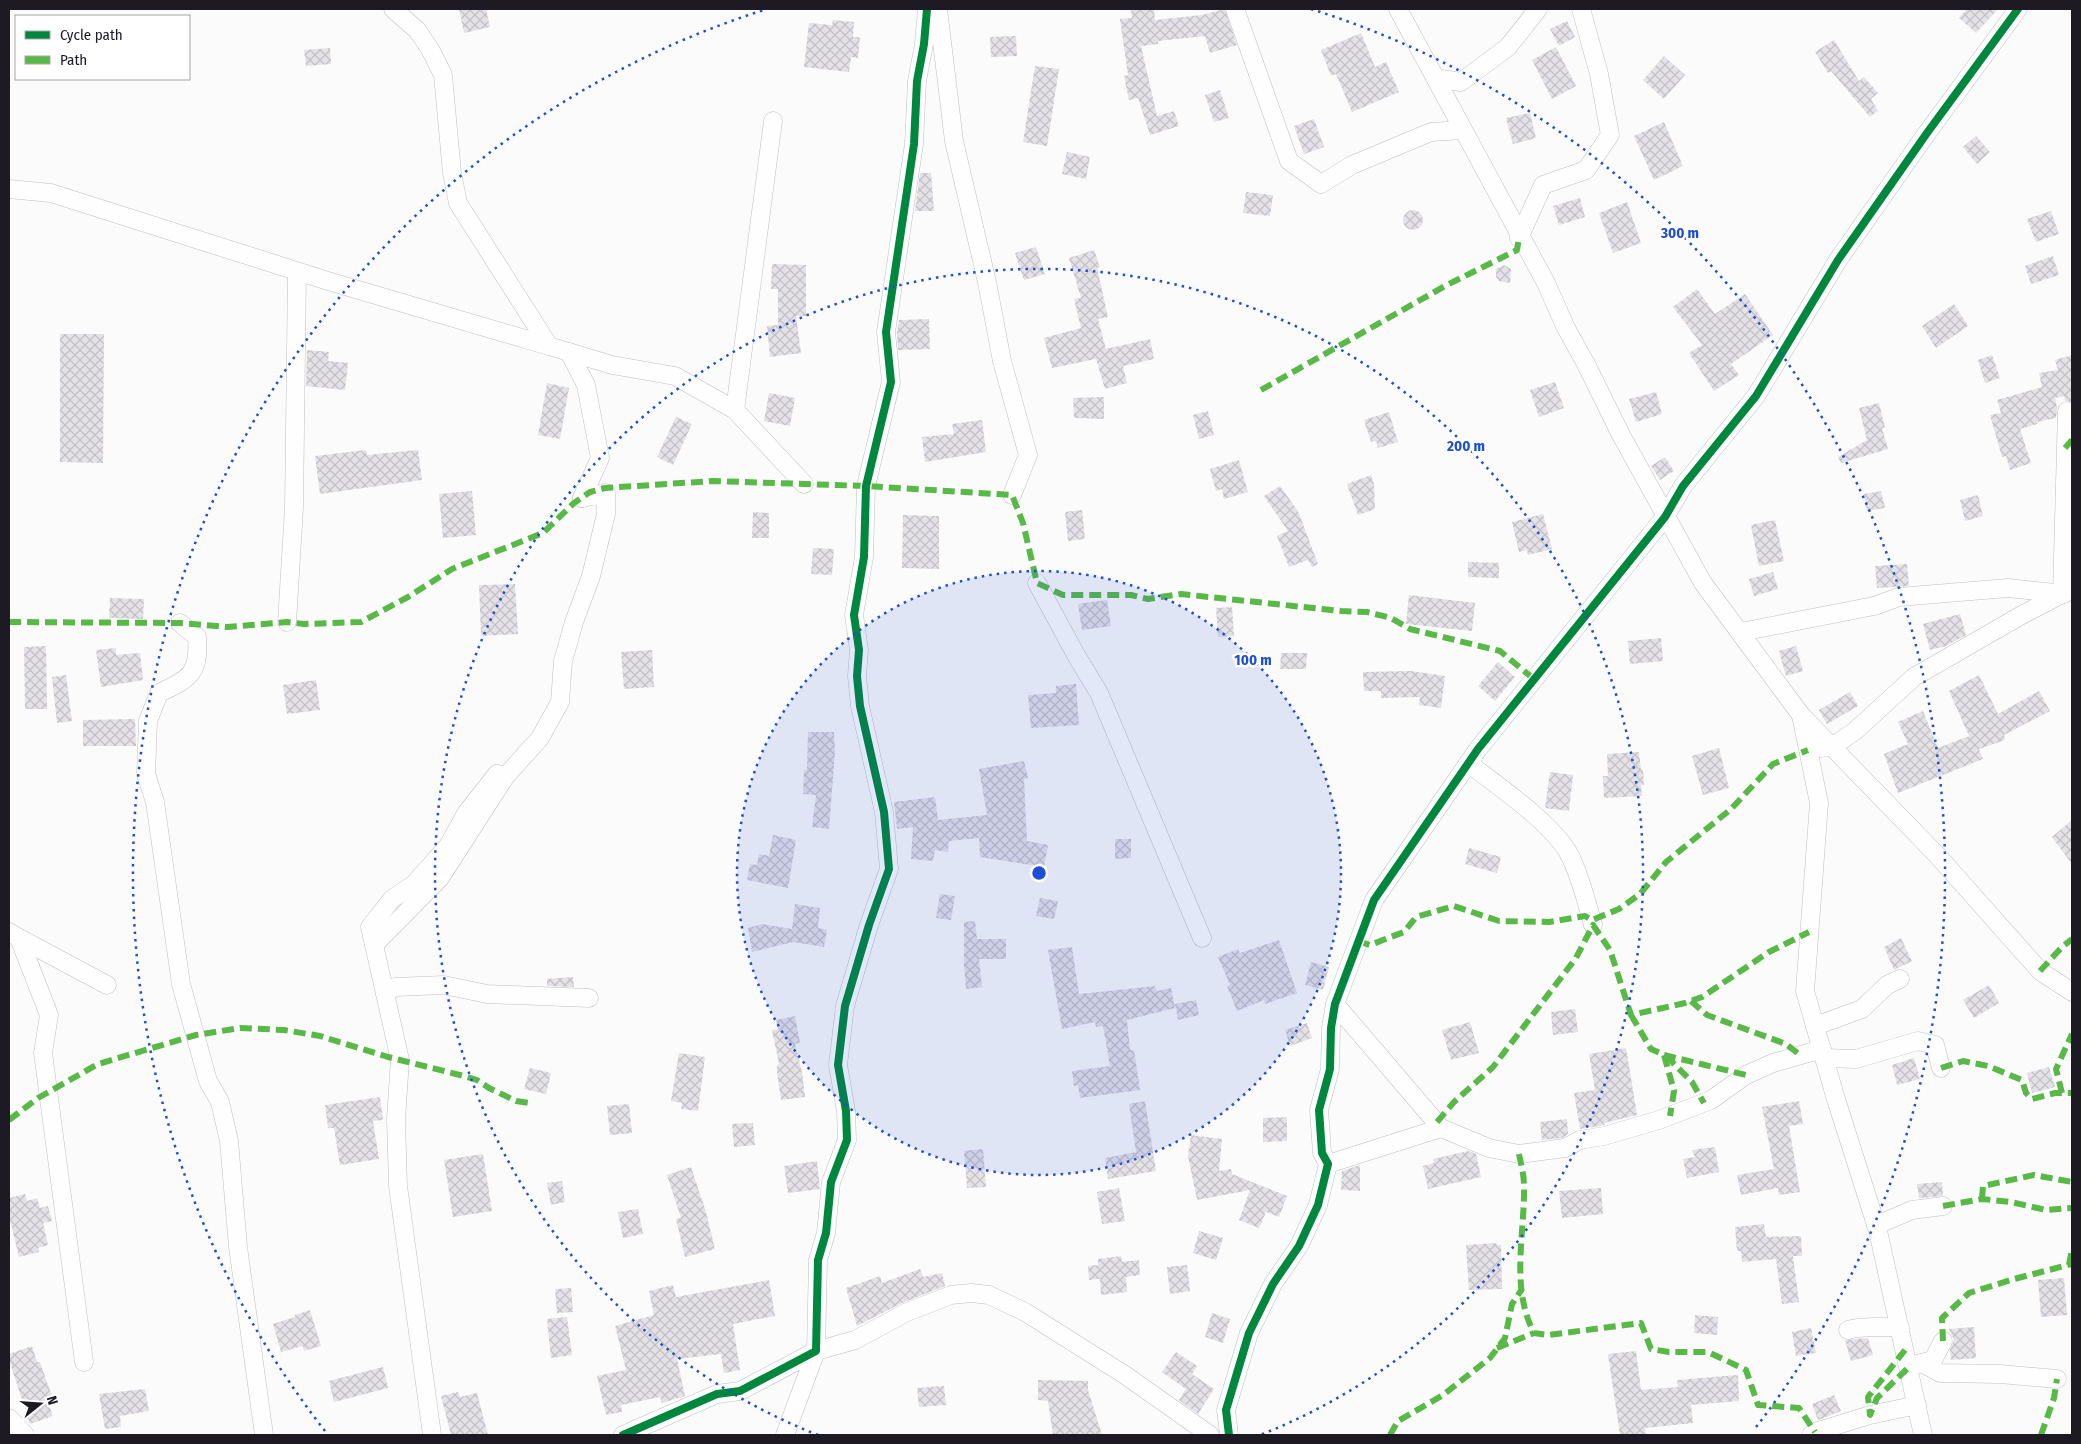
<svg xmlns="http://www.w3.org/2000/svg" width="2081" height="1444" font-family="'Fira Sans Condensed',sans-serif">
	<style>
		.building { fill: url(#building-cross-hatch) }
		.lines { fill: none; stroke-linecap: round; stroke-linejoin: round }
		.minor-casing { stroke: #c0bec3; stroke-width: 19 }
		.minor { stroke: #fefefe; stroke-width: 18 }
		.quiet { stroke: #58b947; stroke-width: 6; stroke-dasharray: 12 6; stroke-linecap: butt }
		.cycleway-casing { stroke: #fff; stroke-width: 11 }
		.cycleway { stroke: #00873e; stroke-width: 8 }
		.ring { fill: none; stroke: #1d4ed8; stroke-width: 2.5; stroke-dasharray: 2.5 5 }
		.centre { fill: #1d4ed8; stroke: #fff; stroke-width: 2.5 }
		.ring-label { font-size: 15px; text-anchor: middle; font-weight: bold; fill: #1d4ed8; stroke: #fff; stroke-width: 5; stroke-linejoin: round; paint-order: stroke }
	</style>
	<defs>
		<pattern id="building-cross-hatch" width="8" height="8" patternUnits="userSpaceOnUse" patternTransform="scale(1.25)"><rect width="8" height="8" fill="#e4e2e7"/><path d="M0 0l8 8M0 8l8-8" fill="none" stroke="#c3c1c6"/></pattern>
	</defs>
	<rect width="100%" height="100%" fill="#fbfbfb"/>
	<g class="building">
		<path d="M459,9h27l4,18 -26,6z"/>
		<path d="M1144,9h10l1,11 47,-5 23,-6 12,36 -27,8 -5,-17 -47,5v3l-17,2 16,70 17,-5 5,15 -29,9 -12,-37 -9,2 -5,-24 4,-1 -8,-56 12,-1 -1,-8z"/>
		<path d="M1967,9h31l-22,24 -17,-15z"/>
		<path d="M833,20l21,2 -1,15h7l-2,21 -7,-1 -2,15 -45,-5 5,-44 23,2z"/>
		<path d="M1567,21l8,16 -16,9 -9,-17z"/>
		<path d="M1361,33l14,34 11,-5 13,30 -47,20 -16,-38 -5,2 -10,-26z"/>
		<path d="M1016,36l1,20 -26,1 -1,-20z"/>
		<path d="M1834,40l25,41 5,-4 14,16 -7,6 7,12 -8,6 -39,-46 -3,2 -13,-21z"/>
		<path d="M1556,47l20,39 -24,13 -20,-39z"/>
		<path d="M330,48l1,16 -25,2 -2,-16z"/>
		<path d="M1664,56l21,19 -21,24 -21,-19z"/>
		<path d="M1035,66l24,3 -12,77 -24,-4z"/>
		<path d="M1220,90l9,28 -15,4 -9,-27z"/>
		<path d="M1530,113l6,25 -23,6 -7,-26z"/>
		<path d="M1314,119l10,28 -20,7 -10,-28z"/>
		<path d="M1664,122l19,44 -29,14 -20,-44z"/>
		<path d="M1976,136l14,16 -13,12 -14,-17z"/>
		<path d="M1067,152l23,5 -4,22 -24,-5z"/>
		<path d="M920,173h11l3,38h-19z"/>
		<path d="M1246,192l27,3 -3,21 -27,-3z"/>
		<path d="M1580,198l5,19 -26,8 -6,-19z"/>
		<path d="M1627,202l14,41 -28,10 -14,-40z"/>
		<circle cx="1413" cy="220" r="10"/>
		<path d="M2051,211l8,23 -23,8 -9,-23z"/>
		<path d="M1036,247l9,27 -21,6 -9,-27z"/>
		<path d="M1094,250l6,17 -3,1 11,49 -10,2 8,30 44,-10 4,20 -31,7 4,17 -22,6 -9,-30 -44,9 -8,-30 37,-10 -7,-29 7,-1 -12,-40z"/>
		<path d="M2053,256l6,19 -28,9 -6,-18z"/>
		<path d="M772,264l34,1v51h-10l5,37 -31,4 -3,-31 11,-1v-36h-7z"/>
		<path d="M1504,265l7,4 -1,14 -11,-2 -3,-4v-8z"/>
		<path d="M1697,289l18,25 30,-20 28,41 -42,29 8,11 -25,16 -25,-38 13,-8 -29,-38z"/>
		<path d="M1954,304l14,22 -32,22 -14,-22z"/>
		<path d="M929,319l1,30 -32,1 -1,-18 2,-12z"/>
		<path d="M60,334h44l-1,129 -43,-1z"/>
		<path d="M307,350l22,2 -1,9 20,2 -3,27 -39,-4z"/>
		<path d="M1992,355l8,23 -15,5 -7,-23z"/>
		<path d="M2072,355v47l-7,-1 -1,-5 -9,2 2,10 -1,10 -19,4v2l-17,5 11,34 -21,7 -4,-14 -4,1 -12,-42 11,-2 -4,-13 45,-13 -3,-14 19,-3 -3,-10z"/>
		<path d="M1555,382l9,26 -25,9 -9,-27z"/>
		<path d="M547,383l22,5 -9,51 -22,-4z"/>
		<path d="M1656,392l6,22 -26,8 -7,-23z"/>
		<path d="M769,393l26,5 -5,28 -26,-5z"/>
		<path d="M1104,397v22l-30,-1 -1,-20z"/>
		<path d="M1879,403l6,25h-3l6,21 -47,14 -3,-6 29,-17 -8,-32z"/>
		<path d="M1208,411l6,24 -15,4 -6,-24z"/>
		<path d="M1389,412l9,30 -20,6 -2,-7 -5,1 -7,-22z"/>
		<path d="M676,417l16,7 -19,41 -16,-8z"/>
		<path d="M982,420l4,32 -61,10 -3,-25 32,-3 -2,-10z"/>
		<path d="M366,450l1,5 51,-5 4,30 -102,14 -5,-38z"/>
		<path d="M1665,457l9,14 -14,9 -9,-14z"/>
		<path d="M1239,460l9,32 -24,7 -2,-10 -6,2 -6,-22z"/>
		<path d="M1371,475l3,9 1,25 -17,6 -11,-31z"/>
		<path d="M1280,486l18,25 20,53 -6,3 -4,-7 -19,7 -12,-31 11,-5 -24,-35z"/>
		<path d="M472,491l4,44 -33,3 -4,-44z"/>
		<path d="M1881,491l4,17 -18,3 -3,-17z"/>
		<path d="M1978,495l5,21 -18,5 -5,-21z"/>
		<path d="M1082,510l3,29 -17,2 -3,-29z"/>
		<path d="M753,512l16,1v25h-17z"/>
		<path d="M1543,514l9,35 -24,6 -1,-5 -8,2 -7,-30z"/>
		<path d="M903,515l36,1v53l-37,-1z"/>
		<path d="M1775,520l9,41 -25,5 -8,-41z"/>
		<path d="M813,548l21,1 -2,26 -21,-1z"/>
		<path d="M1468,562l31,1v15l-31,-1z"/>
		<path d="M1907,564l2,22 -32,2 -2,-22z"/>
		<path d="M1773,572l5,17 -24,7 -5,-17z"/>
		<path d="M515,584l3,50 -37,2 -2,-51z"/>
		<path d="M1409,595l66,8 -3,28 -66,-7z"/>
		<path d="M110,598l34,1 -1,20 -34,-1z"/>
		<path d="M1107,600l4,26 -29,4 -4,-26z"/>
		<path d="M1232,607l2,29 -16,1 -2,-29z"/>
		<path d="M1960,614l6,21 -20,11 -16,4 -7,-26z"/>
		<path d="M1661,638l2,23 -33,3 -2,-23z"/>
		<path d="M46,646l1,63h-22l-1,-62z"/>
		<path d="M1796,646l7,25 -17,5 -7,-25z"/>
		<path d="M116,648v7l24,-2 3,27 -42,7 -5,-37z"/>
		<path d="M652,650l2,37 -30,2 -3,-37z"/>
		<path d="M1281,653h26l-1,16h-26z"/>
		<path d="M1498,662l17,15 -20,24 -17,-15z"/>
		<path d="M1411,671l34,5 -4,32 -22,-3 1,-8 -39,1v-7h-17l-1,-19z"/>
		<path d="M66,675l6,46 -15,2 -5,-46z"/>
		<path d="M1979,675l19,39 41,-23 11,20 -46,24 1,5 -26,9 4,10 -85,34 -14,-39 24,-10 -10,-22 25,-11 15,37 31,-12 -20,-45z"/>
		<path d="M316,680l4,30 -33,4 -4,-29z"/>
		<path d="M1076,684l3,41 -48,3 -3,-33 28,-2v-7z"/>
		<path d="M1850,692l8,14 -31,18 -8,-14z"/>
		<path d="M135,719l1,27h-53v-26z"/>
		<path d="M808,732h26l1,20 -6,77 -17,-2 4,-32 -13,-1 1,-24h3z"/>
		<path d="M1719,748l10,40 -26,7 -11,-39z"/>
		<path d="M1639,752l2,18h2l1,15h-3l1,11 -38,2 -1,-22h5l-1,-22z"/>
		<path d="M1024,761l4,17 -4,1 3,62 21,4 -4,22 -64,-10 -1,-19 -30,3 -1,11 -13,-2 -2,11 -22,-2 2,-32 -16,2 -3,-27 41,-5 3,23 49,-5 -8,-46z"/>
		<path d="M1550,772l23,3 -4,36 -24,-3z"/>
		<path d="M2072,820v44l-20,-27z"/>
		<path d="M773,835l23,5 -8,48 -41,-8 3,-16 7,1 2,-11 10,2z"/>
		<path d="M1115,839h16v19l-16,1z"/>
		<path d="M1469,848l32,9 -4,16 -32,-9z"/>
		<path d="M940,894l15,2 -4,24 -15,-2z"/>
		<path d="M1040,898l18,3 -4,18 -18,-3z"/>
		<path d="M795,904l25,4 -2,20 9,2 -3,17 -31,-5 -41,10 -4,-24 14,-4 30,5z"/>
		<path d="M975,921l2,18h29v20h-27l3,28 -16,2 -2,-23v-44z"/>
		<path d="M1901,938l11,23 -18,9 -10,-23z"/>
		<path d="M1279,940l18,53 -32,11 -1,-4 -27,11 -10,-25 3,-1 -12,-28 20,-8 2,4z"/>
		<path d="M1072,947l7,47 76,-8 2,5 14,-3 4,20 -48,12 3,30h4l6,40 -60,8 -2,-13 -4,1 -2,-15 38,-5 -7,-40 -7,1 -1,-5 -33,7 -14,-79z"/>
		<path d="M1311,962l18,5 -6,23 -18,-5z"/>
		<path d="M573,977l1,10 -27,-1v-7z"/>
		<path d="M1989,985l10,18 -25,15 -11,-18z"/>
		<path d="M1196,1000l3,15 -21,5 -3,-16z"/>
		<path d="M1575,1009l3,23 -25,3 -2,-23z"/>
		<path d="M795,1016l5,27 -5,1 7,28 3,25 -24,3 -4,-28v-7l2,-1 -7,-34 6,-1 -2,-9z"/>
		<path d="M1470,1022l9,31 -28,7 -9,-30z"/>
		<path d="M1307,1023l5,15 -22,8 -5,-16z"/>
		<path d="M1626,1048l11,67 -33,8 1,2 -25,4 -6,-36 21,-3 -6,-36z"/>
		<path d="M679,1053l26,4 -7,54 -17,-2 1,-6 -11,-2z"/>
		<path d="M1914,1058l6,21 -23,6 -5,-20z"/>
		<path d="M2049,1067l6,20 -23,6 -5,-20z"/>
		<path d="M530,1068l21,5 -5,21 -22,-5z"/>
		<path d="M380,1097l3,23 -10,1 6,38 -39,6 -6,-37h-6l-3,-23z"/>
		<path d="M1145,1101l11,70 -48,8 -3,-21 31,-6 -7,-48z"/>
		<path d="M1799,1101l4,23 -14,2 11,66 -21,3 -1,-7 -37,7 -4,-20 37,-6 -12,-62z"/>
		<path d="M629,1104l3,29 -22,2 -3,-29z"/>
		<path d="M1287,1117v24l-24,1v-24z"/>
		<path d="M1567,1119l1,15 -6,4 -20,2 -2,-18z"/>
		<path d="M753,1123l2,22 -21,2 -2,-23z"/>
		<path d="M1191,1135l31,4 -3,32 12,-2 1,5 55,22 -8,21 -13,-5 -7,16 -20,-8 11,-30 -53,10 -9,-44z"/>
		<path d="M1715,1147l4,25 -32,6 -4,-19 12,-2 -3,-7z"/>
		<path d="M983,1149l3,38 -19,1 -3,-37z"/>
		<path d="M1468,1151l8,3 5,23 -53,12 -5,-23 11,-3 -1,-4z"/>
		<path d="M483,1154l9,57 -39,6 -9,-57z"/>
		<path d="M817,1161l3,28 -32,4 -4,-27z"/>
		<path d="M1360,1165v26l-19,-1 1,-19z"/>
		<path d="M691,1167l15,45 9,37 -30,8 -9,-38 5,-1 -14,-43z"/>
		<path d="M562,1181l3,21 -14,3 -4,-22z"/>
		<path d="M1942,1182l1,14 -24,2 -2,-14z"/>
		<path d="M1119,1188l6,33 -23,3 -5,-32z"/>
		<path d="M1601,1188l2,26 -41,4 -3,-27z"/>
		<path d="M25,1194l2,7 10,-3 3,10 8,-2 4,15 -9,2 5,22 -10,3 1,4 -20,5 -10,-41v-18z"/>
		<path d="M638,1209l5,25 -20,4 -5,-26z"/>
		<path d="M1764,1224l2,13 35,-1 1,20h-9l6,46 -17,2 -6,-45 -34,3 -1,-11h-4l-2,-24z"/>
		<path d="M1199,1231l24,7 -7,22 -23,-7z"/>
		<path d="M1496,1243l1,2h4l1,44 -33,1 -3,-45z"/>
		<path d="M1121,1256l1,6 17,-2 1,15 -14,2 1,15 -26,3 -1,-16 -11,1 -1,-14 10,-1v-6z"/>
		<path d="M1187,1265l3,26 -20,3 -3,-27z"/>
		<path d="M920,1269l3,8 19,-4 3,13 -43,17 -45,23 -11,-38 34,-12 2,7z"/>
		<path d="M2064,1278l3,37 -26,2 -3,-37z"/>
		<path d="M769,1280l6,36 -42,8 7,46 -16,3 -3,-19 -44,5 8,37 -23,7 -2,-6 -39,8 1,7 -16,3 -9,-39 29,-6 -11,-44 39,-11 -5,-24 24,-6 3,12z"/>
		<path d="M571,1288l2,24 -16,1 -2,-24z"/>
		<path d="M310,1310l11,36 -17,5 -1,-5 -22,6 -8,-28 22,-7v-2z"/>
		<path d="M1212,1313l18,6 -7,24 -18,-6z"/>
		<path d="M1695,1315l23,2 -1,18 -23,-2z"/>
		<path d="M567,1317l5,38 -21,3 -4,-39z"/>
		<path d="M1974,1327l2,31 -25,2 -1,-10 4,-10 -5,-11z"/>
		<path d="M1811,1328l5,25 -20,3 -4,-24z"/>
		<path d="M1868,1338l5,17 -22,6 -6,-21z"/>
		<path d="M32,1346l5,16h3l12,34 -6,2 7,18 -23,8 -21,-64v-6z"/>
		<path d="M1636,1351l5,39 37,-3 -1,-7 61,-5 1,26 -48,4 2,18 -48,5 1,7h-26l-12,-81z"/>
		<path d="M1176,1352l21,14 -5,8 22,15 -16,25 -19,-14 7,-11 -24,-17z"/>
		<path d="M383,1367l5,21 -54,14 -5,-21z"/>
		<path d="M1038,1380l50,1v9l14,45h-49l-5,-34 -10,-1z"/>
		<path d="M944,1386l2,19 -27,2 -2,-19z"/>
		<path d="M145,1389l4,22 -29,5 1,11 -16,2 -6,-35z"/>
		<path d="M458,1392l2,5 17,-4 11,42h-37l-10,-39z"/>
		<path d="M1834,1395l7,16 -23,9 -6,-16z"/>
	</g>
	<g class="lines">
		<g class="minor-casing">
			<g id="minor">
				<path d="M393,9l24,21 13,19 13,26 9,98 6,30 91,143 63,19 63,11 60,34 69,74"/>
				<path d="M938,9l16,132 33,141 15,79 26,94 -16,40"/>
				<path d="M1235,9l54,152 32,23 31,-19 79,-33 32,-2"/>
				<path d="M1398,9l148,274 20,45 20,36 35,71 82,148 98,132 136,140 103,116 32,21"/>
				<path d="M1435,78l26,4 47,-35 30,-38"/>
				<path d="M9,189l42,4 277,88 221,65"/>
				<path d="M1519,238l24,-53 43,-15 24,-35 -11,-61 -18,-65"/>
				<path d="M569,352l17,33 14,73 -18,40"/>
				<path d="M735,410l38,-289"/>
				<path d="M1037,583l39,72 23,38 103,245"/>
				<path d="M287,622l7,-114 3,-236"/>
				<path d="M180,623l17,14c3,37 -8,42 -38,56l-11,28 -2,53 9,28 26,182 27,97 12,21 9,39 9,106 26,188"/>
				<path d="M1741,632l133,-26 25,-9 109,-9 56,6"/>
				<path d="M1801,715l18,88 -14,188 30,105 43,135 45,204"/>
				<path d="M1821,748l12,-2 22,-15 59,-54 106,-61 42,-22 5,-183"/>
				<path d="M1468,763c30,23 80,57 100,89 9,16 20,54 25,73"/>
				<path d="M9,932l10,6 30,77 -6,38 41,309"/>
				<path d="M19,938l88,47"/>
				<path d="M374,945l66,-67 65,-101 35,-39 20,-36 3,-41 11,-39 17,-46 15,-62v-21l-24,5"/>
				<path d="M385,993l10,-6 49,-2 43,9 102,4"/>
				<path d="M1335,1004l106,124 48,20 30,6 46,-6 15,-8 24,-4 55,-16 52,-20 35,-25 27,-12 49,-14"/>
				<path d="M1815,1026l47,-17 25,-24 13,-6"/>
				<path d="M1824,1058l32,1 62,-18 17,4 6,23"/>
				<path d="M1328,1164l113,-36"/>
				<path d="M1877,1225l35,-15 31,-4"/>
				<path d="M1848,1330c18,-5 33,-2 52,-3"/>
				<path d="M1922,1363l18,10 60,1 57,5"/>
				<path d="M1914,1365l19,-5 10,-19"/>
				<path d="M9,1418l16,17"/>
				<path d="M432,1435l-34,-249 -2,-67 4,-59 -30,-133 22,-28 22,-15 34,-38 19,-34 30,-38 8,3"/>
				<path d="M623,1435l94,-41 23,-3 76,-40 2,-91 8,-27 5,-51 16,-42 -1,-29 -8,-46 7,-59 24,-81 20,-56 -5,-57 -24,-106 -3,-30 2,-26 -5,-35 10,-58 2,-71 25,-104 -5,-50 28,-188 3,-63 7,-37 3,-35"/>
				<path d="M785,1435l31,-84 39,-11 52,-28 44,-17 20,-2 18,2 36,17 100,63 85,60"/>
				<path d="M1229,1435l-3,-25 23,-77 24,-49 26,-38 19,-41 10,-41 -6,-11 -3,-43 11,-41 1,-41 4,-24 39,-104 104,-151 187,-232 18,-31 73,-90 82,-136 89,-127 91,-124"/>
				<path d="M1811,1435l4,-3 55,-17 47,-10"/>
			</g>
		</g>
		<use href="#minor" class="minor"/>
		<g class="quiet">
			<path d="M1261,390l184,-104 72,-36 2,-12"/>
			<path d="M2065,448l7,-8"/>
			<path d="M9,622l171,1 47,4 60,-5 17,2 57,-2 47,-25 44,-28 91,-36 31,-30 16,-11 15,-4 108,-7 153,5 146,9 11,28 14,60 26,12h68l17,4 33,-5 160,17 26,1 24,6 19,11 90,22 35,29"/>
			<path d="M1358,941l12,4 34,-13 12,-15 38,-11 45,15 50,1 36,-6 7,4 27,-11 21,-15 26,-32 65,-53 42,-45 35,-14"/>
			<path d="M2040,971l22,-24 10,-8"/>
			<path d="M1691,1001l16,14 79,29 14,11"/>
			<path d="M1631,1015l20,34 13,6 10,36 -4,25"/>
			<path d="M1664,1055l82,20"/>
			<path d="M1666,1056l26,26 12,21"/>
			<path d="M1941,1068l22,-7 25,5 34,14 4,13 6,6 23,-6h17"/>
			<path d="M2062,1093l-6,-24 16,-35"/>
			<path d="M9,1120l29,-22 60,-34 98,-29 44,-7 44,2 36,6 68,21 76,19 13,4 12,8 27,13 14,2"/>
			<path d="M1437,1122l17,-20 39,-35 83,-109 17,-33 17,25 21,65 54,-12 17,-6 67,-45 40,-20"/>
			<path d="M1519,1154c2,10 5,21 5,31 1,49 -14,102 10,148l14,2 93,-12 10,26 18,3h39l38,18 12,35 41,3 16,24"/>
			<path d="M1982,1199l1,-13 51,-11 38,7"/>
			<path d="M1943,1206l39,-7 29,3 35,8 26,-2"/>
			<path d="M2069,1265l3,-16"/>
			<path d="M1943,1341l-1,-23 27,-25 45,-14 58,-15"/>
			<path d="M1497,1348l37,-15"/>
			<path d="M1905,1350l-37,47 2,18 7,-17 32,-31"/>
			<path d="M1390,1435l8,-14 45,-26 47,-37 15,-20 7,-34 10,-15"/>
			<path d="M2041,1435l13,-37 3,-19"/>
		</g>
		<g class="cycleway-casing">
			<g id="cycleway">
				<path d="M623,1435l94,-41 23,-3 76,-40 2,-91 8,-27 5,-51 16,-42 -1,-29 -8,-46 7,-59 24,-81 20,-56 -5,-57 -24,-106 -3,-30 2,-26 -5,-35 10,-58 2,-71 25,-104 -5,-50 28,-188 3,-63 7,-37 3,-35"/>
				<path d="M1229,1435l-3,-25 23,-77 24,-49 26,-38 19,-41 10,-41 -6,-11 -3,-43 11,-41 1,-41 4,-24 39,-104 104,-151 187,-232 18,-31 73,-90 82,-136 89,-127 91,-124"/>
			</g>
		</g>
		<use href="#cycleway" class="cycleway"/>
	</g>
	<circle cx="1039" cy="873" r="302" fill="#1d4ed8" fill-opacity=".12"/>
	<g class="ring">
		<circle cx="1039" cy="873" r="302"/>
		<path d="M818 1435A604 604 0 1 1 1260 1435"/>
		<path d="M325 1431A906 906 0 0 1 767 9M1311 9A906 906 0 0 1 1753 1431"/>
	</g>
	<circle cx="1039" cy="873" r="8" class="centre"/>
	<g class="ring-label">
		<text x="1680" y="238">300 m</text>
		<text x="1466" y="451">200 m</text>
		<text x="1253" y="665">100 m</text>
	</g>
	<rect width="2081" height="1444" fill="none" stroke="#1d1a24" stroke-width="20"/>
	<rect x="15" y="15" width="175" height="65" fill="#ffffff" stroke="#a5a3a7"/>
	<rect x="25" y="31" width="25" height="8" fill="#00873e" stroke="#a5a3a7"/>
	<text x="60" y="40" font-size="15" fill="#1d1a24">Cycle path</text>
	<rect x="25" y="56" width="25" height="8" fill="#58b947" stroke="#a5a3a7"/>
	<text x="60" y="65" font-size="15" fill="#1d1a24">Path</text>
	<g transform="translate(40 1404) rotate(73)" stroke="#ffffff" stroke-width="4" paint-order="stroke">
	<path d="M0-4L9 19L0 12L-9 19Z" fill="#1d1a24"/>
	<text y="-8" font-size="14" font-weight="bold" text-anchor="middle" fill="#1d1a24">N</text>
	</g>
</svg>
